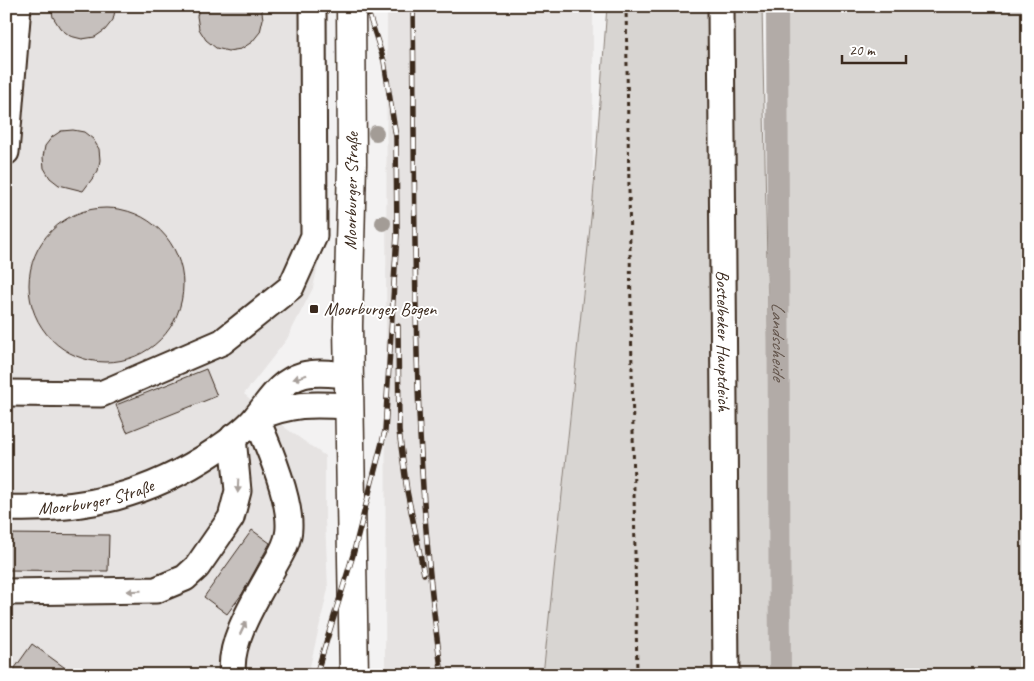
<svg xmlns="http://www.w3.org/2000/svg" width="1034" height="681" font-family="Caveat,sans-serif">
	<style>
		.built { fill: #e6e3e2 }
		.green { fill: #d8d5d2; stroke: #8a8078 }
		.lines { fill: none; stroke-linecap: round; stroke-linejoin: round }
		.canal { stroke: #b2aba7; stroke-width: 22 }
		.building { fill: #c6c0bd; stroke: #3b2a1e }
		.minor-casing { stroke: #3b2a1e; stroke-width: 29 }
		.major-casing { stroke: #3b2a1e; stroke-width: 31 }
		.path { stroke: #3b2a1e; stroke-width: 3; stroke-dasharray: 4 4; stroke-linecap: butt }
		.minor { stroke: #fff; stroke-width: 25 }
		.major { stroke: #fff; stroke-width: 28 }
		.rail-casing { stroke: #3b2a1e; stroke-width: 5.5 }
		.rail { stroke: #fff; stroke-width: 4; stroke-dasharray: 11; stroke-linecap: butt }
		.tree { fill: #a39c96 }
		.oneway { fill: #a79f9a }
		.poi-dot { fill: #3b2a1e; stroke: #fff; stroke-width: 2 }
		.labels { text-anchor: middle; dominant-baseline: central; stroke-width: 4; stroke-linejoin: round; paint-order: stroke }
		.street-label { font-size: 18px; fill: #3b2a1e; stroke: #fff }
		.poi-label { font-size: 18px; fill: #3b2a1e; stroke: #fff; text-anchor: start }
		.water-label { font-size: 19px; font-style: italic; fill: #65574e; stroke: #fff }
	</style>
	<rect width="100%" height="100%" fill="#f3f2f2"/>
	<filter id="ink" filterUnits="userSpaceOnUse"><feTurbulence type="fractalNoise" baseFrequency=".02" numOctaves="2"/><feDisplacementMap in="SourceGraphic" scale="10" xChannelSelector="R" yChannelSelector="G"/><feConvolveMatrix kernelMatrix="1 2 1 2 8 2 1 2 1" color-interpolation-filters="sRGB"/></filter>
	<g filter="url(#ink)">
		<g class="built">
			<path d="M6,6h321l1,214 -15,68 -26,51 -43,55 43,35 38,27v64l3,69 -20,86h-302z"/>
			<path d="M387,6h206v193l-50,476h-158z"/>
		</g>
		<g class="green">
			<path d="M607,6h103l3,669h-170l50,-476z"/>
			<path d="M733,6h29l13,669h-38z"/>
			<path d="M783,6h245v669h-240z"/>
		</g>
		<g class="lines">
			<path class="canal" id="s1" d="M777,6l3,669"/>
		</g>
		<g class="building">
			<path d="M51,6h65l-3,14 -8,10 -10,7 -13,2 -12,-3 -10,-8 -7,-11z"/>
			<path d="M200,6h61l2,13 -3,13 -8,10 -11,7 -13,2 -12,-3 -10,-8 -7,-11 -2,-13z"/>
			<path d="M73,130l11,2 9,7 6,10 1,11 -2,11 -15,20 -24,-6 -9,-7 -6,-10 -1,-11 2,-11 7,-9 9,-6z"/>
			<circle cx="106" cy="285" r="77"/>
			<path d="M206,369l11,27 -90,36 -11,-27z"/>
			<path d="M252,530l18,13 -28,51 -15,20 -23,-17z"/>
			<path d="M6,534l103,1 -1,36 -102,-1z"/>
			<path d="M32,644l43,31h-65z"/>
		</g>
		<g class="lines">
			<g class="minor-casing">
				<g id="minor">
					<path id="s2" d="M721,6l5,669"/>
					<path d="M6,152l12,-146"/>
					<path d="M6,393l95,1 121,-52 69,-55 23,-51 -1,-230"/>
					<path d="M256,418c37,-15 54,-14 93,-12"/>
					<path id="s3" d="M6,508c78,3 144,-13 209,-57 14,-10 31,-21 41,-34 14,-17 23,-35 47,-42 14,-4 31,-1 45,0"/>
					<path d="M6,592l150,-2 29,-12 12,-11 34,-49 7,-27 -5,-54"/>
					<path d="M233,675c-6,-33 26,-81 41,-109 7,-12 15,-25 15,-39 1,-30 -21,-82 -33,-109"/>
				</g>
			</g>
			<g class="major-casing">
				<path id="major" d="M351,6l1,157 -4,163 6,349"/>
			</g>
			<path class="path" d="M626,6l11,669"/>
			<use href="#minor" class="minor"/>
			<use href="#major" class="major"/>
			<g class="rail-casing">
				<g id="rail">
					<path d="M413,6c3,223 -3,448 29,669"/>
					<path d="M398,326l1,105 8,60 17,83"/>
					<path d="M316,675l37,-120 32,-124 12,-197 -1,-97 -12,-76 -18,-55"/>
				</g>
			</g>
			<use href="#rail" class="rail"/>
		</g>
		<g class="tree">
			<circle cx="376" cy="133" r="8"/>
			<circle cx="383" cy="223" r="8"/>
		</g>
		<defs><path id="oneway-solid" d="M-6-.8H1V-3.2L6.5 0L1 3.2V.8H-6Z" transform="scale(1.25)"/></defs>
		<g class="oneway">
			<use href="#oneway-solid" transform="translate(300 377) rotate(163)"/>
			<use href="#oneway-solid" transform="translate(238 486) rotate(92)"/>
			<use href="#oneway-solid" transform="translate(134 591) rotate(178)"/>
			<use href="#oneway-solid" transform="translate(243 628) rotate(-65)"/>
		</g>
	</g>
	<rect class="poi-dot" x="309" y="304" width="10" height="10" rx="2.5"/>
	<g class="labels">
		<g class="street-label">
			<text transform="translate(351 191) rotate(-89)">Moorburger Straße</text>
			<text stroke="none"><textPath href="#s2" startOffset="335">Bostelbeker Hauptdeich</textPath></text>
			<text stroke="none"><textPath href="#s3" startOffset="91">Moorburger Straße</textPath></text>
		</g>
		<g class="poi-label">
			<text x="324" y="309">Moorburger Bogen</text>
		</g>
		<g class="water-label">
			<text stroke="none"><textPath href="#s1" startOffset="335">Landscheide</textPath></text>
		</g>
	</g>
	<rect width="1034" height="681" fill="none" stroke="#fff" stroke-width="25"/>
	<rect x="12" y="12" width="1009" height="656" fill="none" stroke="#3b2a1e" stroke-width="2" filter="url(#ink)"/>
	<path d="M842 55v8h64v-8" fill="none" stroke="#3b2a1e" stroke-width="2.5"/>
	<text x="849" y="55" font-size="15" fill="#3b2a1e" stroke="#ffffff" stroke-width="4" paint-order="stroke">20 m</text>
</svg>
